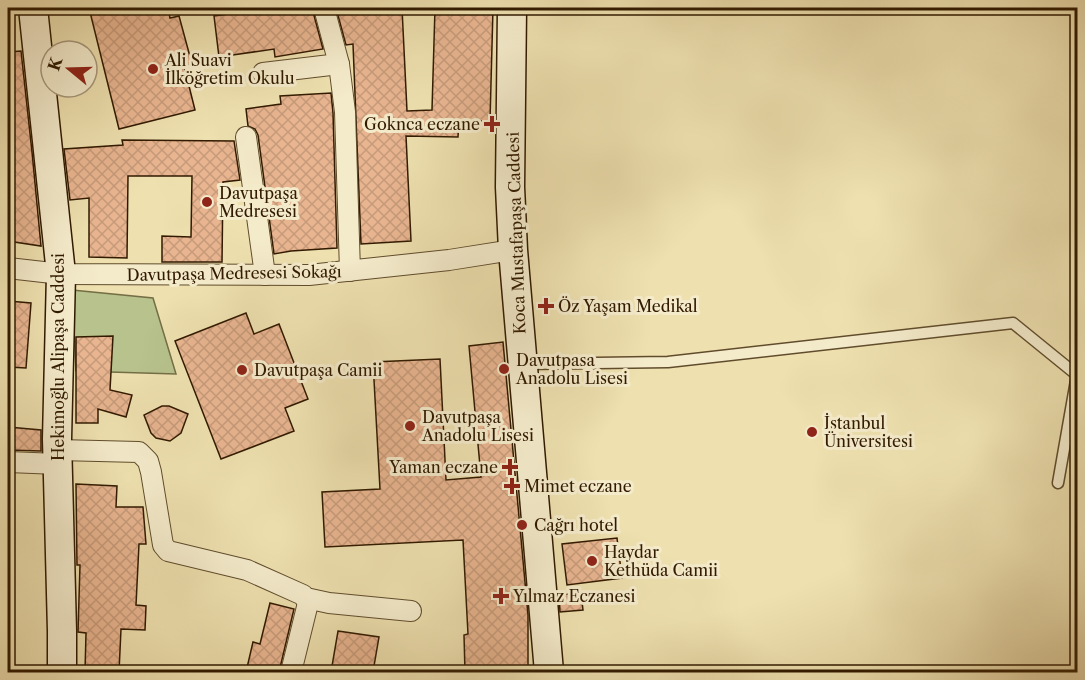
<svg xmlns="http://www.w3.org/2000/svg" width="1085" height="680" font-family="'Libre Caslon Text',serif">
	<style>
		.green { fill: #b7c28c; stroke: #746e46; stroke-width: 1.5 }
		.building { fill: url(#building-cross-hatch); stroke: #311a00; stroke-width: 1.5 }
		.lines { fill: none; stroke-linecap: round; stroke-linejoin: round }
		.lane-casing { stroke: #604c2c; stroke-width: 13 }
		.street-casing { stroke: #604c2c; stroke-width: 22 }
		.secondary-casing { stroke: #311a00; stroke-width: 31 }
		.lane { stroke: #f4ebcb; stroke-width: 10 }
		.street { stroke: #f4ebcb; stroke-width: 20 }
		.secondary { stroke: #f4ebcb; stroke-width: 28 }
		.poi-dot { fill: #8f2418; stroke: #f4ebcb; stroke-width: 2 }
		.labels { text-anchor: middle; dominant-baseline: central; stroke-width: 6; stroke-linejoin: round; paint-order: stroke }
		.poi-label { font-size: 16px; fill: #311a00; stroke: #f4ebcb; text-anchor: start }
		.street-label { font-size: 16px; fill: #311a00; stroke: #f4ebcb }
	</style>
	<defs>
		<pattern id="building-cross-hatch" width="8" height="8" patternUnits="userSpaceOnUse" patternTransform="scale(1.5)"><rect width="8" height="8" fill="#e8b590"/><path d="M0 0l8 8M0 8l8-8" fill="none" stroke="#c79b7a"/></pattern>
	</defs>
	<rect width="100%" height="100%" fill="#eee0af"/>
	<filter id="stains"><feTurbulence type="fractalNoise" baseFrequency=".00333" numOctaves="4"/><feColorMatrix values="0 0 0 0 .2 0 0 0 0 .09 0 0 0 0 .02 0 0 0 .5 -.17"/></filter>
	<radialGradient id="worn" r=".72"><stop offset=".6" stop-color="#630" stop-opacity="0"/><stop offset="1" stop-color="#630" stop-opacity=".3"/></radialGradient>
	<path class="green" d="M72,290l81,8 23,76 -100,-3z"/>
	<g class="building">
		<path d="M89,8h79l2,10 9,-2 13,48 -8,2 11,44 -76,19z"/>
		<path d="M265,8h47l11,41 -48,8 -1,-8 -55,8 -5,-41 52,-7z"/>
		<path d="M336,8h66l5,103 25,-1 3,-102h58l-3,113h-31l-1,16 -52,-1 5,105 -50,3 -8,-200 -7,1z"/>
		<path d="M21,51l11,101 9,94 -33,-5v-189z"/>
		<path d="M331,93l2,20 4,135 -46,3 -17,3 -16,-119 -3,-6 -7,-3 -2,-17 35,-5 -1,-8z"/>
		<path d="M122,140l112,1 6,39 -17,2 -1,80h-60v-26l29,1 1,-61h-64l-1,82 -38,-1v-59l-19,2 -6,-51 59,-4z"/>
		<path d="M8,301l23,2 -5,65 -18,-1z"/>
		<path d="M246,313l8,21 25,-10 29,75 -23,9 9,23 -73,28 -46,-118z"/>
		<path d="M113,336l-3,54 22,5 -6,22 -28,-8v14h-22v-86z"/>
		<path d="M503,342l25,273v57h-63l-1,-37 4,-1 -5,-94 -138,7 -3,-55 58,-3 -7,-127 67,-3 6,121 35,-3 -12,-131z"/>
		<path d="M162,406h7l19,8 -7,19 -11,8 -14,-3 -5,-5 -7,-18z"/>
		<path d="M8,427l33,3v21l-33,-1z"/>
		<path d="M76,484l41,2 -1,21h27l3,37h-7l-3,61 10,1 -1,24 -24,-1 -2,43h-34l1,-39 -8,-1 2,-67h-3z"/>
		<path d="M617,538l5,40 -55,7 -5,-41z"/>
		<path d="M581,593l2,17 -23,2 -1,-17z"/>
		<path d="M270,603l24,6 -15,63h-33l7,-30 7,2z"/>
		<path d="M338,631l41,6 -6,35 -41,-6z"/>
	</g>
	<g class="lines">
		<g class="lane-casing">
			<path id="lane" d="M523,364l145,-2 345,-39 64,52 -19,108"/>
		</g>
		<g class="street-casing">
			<g id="street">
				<path d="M324,8l15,56 6,48 5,159"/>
				<path d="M263,73l76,-9"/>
				<path d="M246,137l19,138"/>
				<path d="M8,268l53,6 248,1 140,-15 64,-10"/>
				<path d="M58,450l81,2 9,9 3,11 12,73 5,6 79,19 56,25 5,8 -17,69"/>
				<path d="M8,462l50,2"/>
				<path d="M306,598l23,5 82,8"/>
			</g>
		</g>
		<g class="secondary-casing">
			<g id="secondary">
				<path d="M33,8l28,266 -4,165 5,192v41"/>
				<path d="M512,8l-2,179 3,63 36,422"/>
			</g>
		</g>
		<use href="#lane" class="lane"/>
		<use href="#street" class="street"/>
		<use href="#secondary" class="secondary"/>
	</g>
	<g class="poi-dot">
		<circle cx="153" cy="69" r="6"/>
		<path d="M489 115h6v6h6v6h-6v6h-6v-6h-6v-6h6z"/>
		<circle cx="207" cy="202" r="6"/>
		<path d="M543 297h6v6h6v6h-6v6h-6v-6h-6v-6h6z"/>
		<circle cx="504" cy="369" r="6"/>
		<circle cx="242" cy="370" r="6"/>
		<circle cx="410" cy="426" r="6"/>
		<circle cx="812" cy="432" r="6"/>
		<path d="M507 458h6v6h6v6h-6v6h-6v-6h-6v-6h6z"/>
		<path d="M509 477h6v6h6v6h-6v6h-6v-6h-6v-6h6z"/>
		<circle cx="522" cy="525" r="6"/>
		<circle cx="592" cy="561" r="6"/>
		<path d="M498 587h6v6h6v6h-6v6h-6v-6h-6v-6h6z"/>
	</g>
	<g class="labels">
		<g class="poi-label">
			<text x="165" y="60">Ali Suavi<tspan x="165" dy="18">İlköğretim Okulu</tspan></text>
			<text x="480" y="124" text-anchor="end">Goknca eczane</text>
			<text x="219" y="193">Davutpaşa<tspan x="219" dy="18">Medresesi</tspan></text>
			<text x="558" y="306">Öz Yaşam Medikal</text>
			<text x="516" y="360">Davutpasa<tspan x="516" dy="18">Anadolu Lisesi</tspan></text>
			<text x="254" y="370">Davutpaşa Camii</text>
			<text x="422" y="417">Davutpaşa<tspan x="422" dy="18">Anadolu Lisesi</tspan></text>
			<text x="824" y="423">İstanbul<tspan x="824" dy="18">Üniversitesi</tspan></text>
			<text x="498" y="467" text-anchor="end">Yaman eczane</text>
			<text x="524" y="486">Mimet eczane</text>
			<text x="534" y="525">Cağrı hotel</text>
			<text x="604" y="552">Haydar<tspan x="604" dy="18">Kethüda Camii</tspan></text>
			<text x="513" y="596">Yılmaz Eczanesi</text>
		</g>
		<g class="street-label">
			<text transform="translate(516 233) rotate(-92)">Koca Mustafapaşa Caddesi</text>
			<text transform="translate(234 273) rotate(-1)">Davutpaşa Medresesi Sokağı</text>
			<text transform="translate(58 357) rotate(-90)">Hekimoğlu Alipaşa Caddesi</text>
		</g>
	</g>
	<rect width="1085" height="680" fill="none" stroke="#eee0af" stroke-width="30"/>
	<rect x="9" y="9" width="1067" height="662" fill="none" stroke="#311a00" stroke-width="3"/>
	<rect x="15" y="15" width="1055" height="650" fill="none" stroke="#311a00" stroke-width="1.5"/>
	<g transform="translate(69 69) rotate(289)"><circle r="28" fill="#f4ebcb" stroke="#a6977a" stroke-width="1.5"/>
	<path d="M0-4.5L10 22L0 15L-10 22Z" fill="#8f2418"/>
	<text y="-9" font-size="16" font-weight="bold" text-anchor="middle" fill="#311a00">K</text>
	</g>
	<rect width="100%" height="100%" filter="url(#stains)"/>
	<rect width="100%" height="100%" fill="url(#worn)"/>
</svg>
